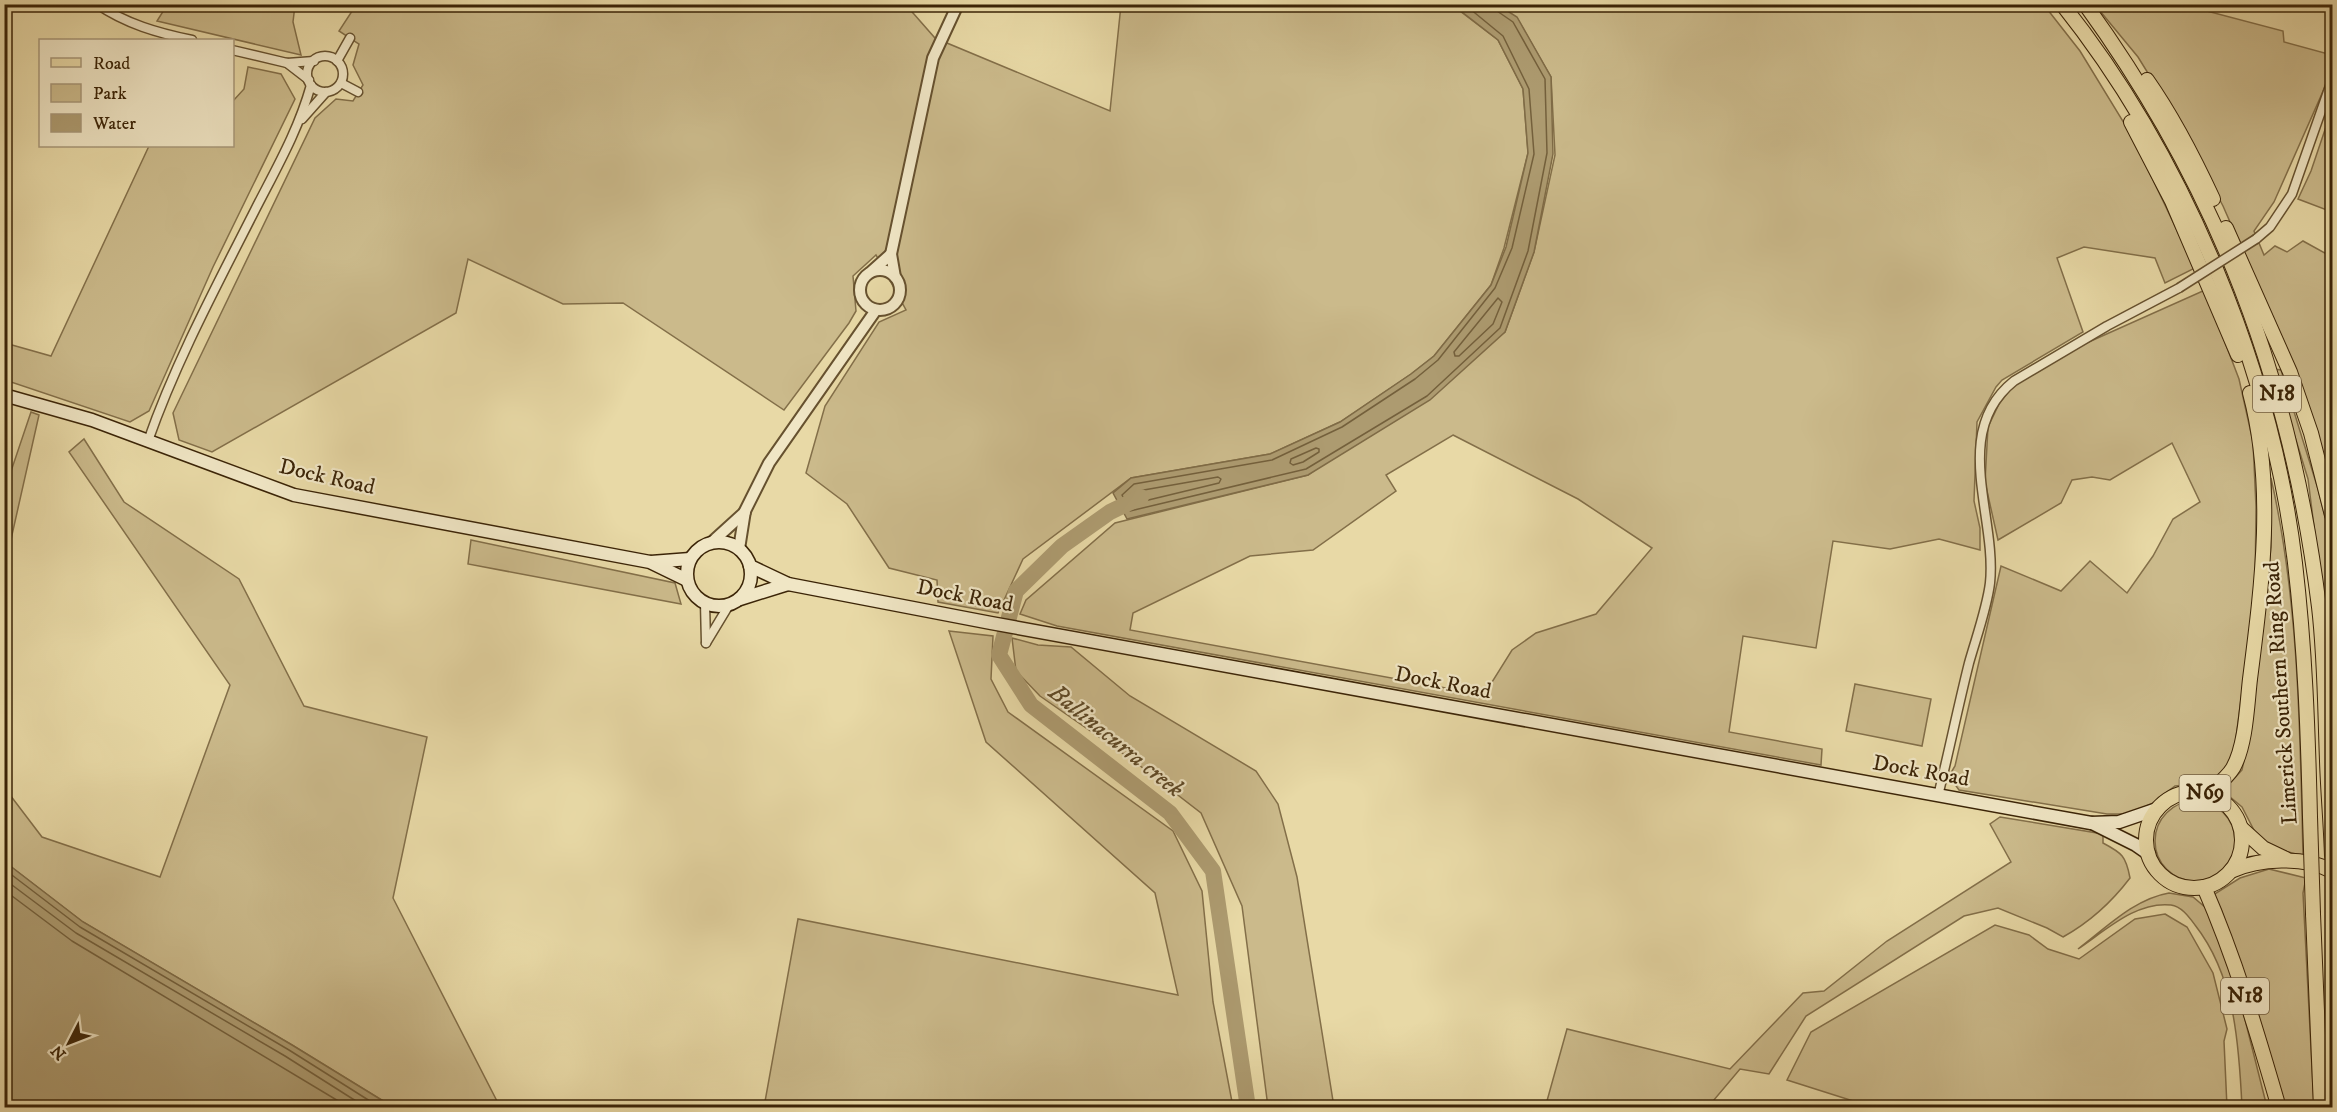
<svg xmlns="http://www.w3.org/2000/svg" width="2337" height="1112" font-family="'IM FELL DW Pica',serif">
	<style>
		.green { fill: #cbba8b; stroke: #836f49; stroke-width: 1.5; fill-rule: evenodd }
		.water { fill: #ad9b70; stroke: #7f6b46; stroke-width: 1.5 }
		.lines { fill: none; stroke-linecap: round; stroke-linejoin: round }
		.shore { stroke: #74603c; stroke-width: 1.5 }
		.river { stroke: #ad9b70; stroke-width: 16 }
		.minor-casing { stroke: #66512f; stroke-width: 11 }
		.tertiary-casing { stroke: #66512f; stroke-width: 14 }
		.secondary-casing { stroke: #3b2407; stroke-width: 15 }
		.primary-casing { stroke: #3b2407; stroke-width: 16 }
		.trunk-casing { stroke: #3b2407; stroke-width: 16 }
		.minor { stroke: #f0e6c5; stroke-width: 8 }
		.tertiary { stroke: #f0e6c5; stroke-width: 10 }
		.secondary { stroke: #f0e6c5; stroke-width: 12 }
		.primary { stroke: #e8d9a6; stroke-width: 14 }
		.trunk { stroke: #e8d9a6; stroke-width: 14 }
		.minor-bridge-casing { stroke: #66512f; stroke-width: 11; stroke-linecap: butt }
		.trunk-bridge-casing { stroke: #3b2407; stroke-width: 16; stroke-linecap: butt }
		.minor-bridge { stroke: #f0e6c5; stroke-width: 8 }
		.trunk-bridge { stroke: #e8d9a6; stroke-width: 14 }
		.labels { text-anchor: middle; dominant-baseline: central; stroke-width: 4.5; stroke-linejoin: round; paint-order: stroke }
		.shield { fill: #f0e6c5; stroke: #715e40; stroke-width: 1.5 }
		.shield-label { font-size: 21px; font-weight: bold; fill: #3b2407 }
		.street-label { font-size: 22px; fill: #3b2407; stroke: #f0e6c5 }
		.water-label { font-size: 24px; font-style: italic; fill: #5d4826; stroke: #f0e6c5 }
	</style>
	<rect width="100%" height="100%" fill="#e8d9a6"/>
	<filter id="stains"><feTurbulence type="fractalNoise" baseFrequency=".00333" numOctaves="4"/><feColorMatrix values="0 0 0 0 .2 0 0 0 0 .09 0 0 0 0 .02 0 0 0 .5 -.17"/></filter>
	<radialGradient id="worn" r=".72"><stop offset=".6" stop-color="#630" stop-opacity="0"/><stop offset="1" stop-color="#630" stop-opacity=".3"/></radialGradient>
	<g class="green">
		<path d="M167,5h128l-2,17 8,33 -144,-34z"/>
		<path d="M356,5h550l29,33 175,73 11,-106h331l46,35 25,49 5,64 -24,95 -13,37 -57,71 -23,18 -71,48 -70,32 -139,24 -108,81 -25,54 -60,-11 -1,-22 -48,-12 -42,-64 -41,-31 19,-67 54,-84 27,-12 -30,-55 -23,21 3,35 -7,12 -65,87 -161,-107 -60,1 -95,-45 -12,54 -244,139 -33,-12 -6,-27 142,-295 21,-19 17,2 10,-16 -10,-20 6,-21 -20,-13z"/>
		<path d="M1498,5h546l36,46 52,85 63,132 -30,15 -10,-25 -71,-11 -27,11 26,74 -81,48 -6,7 -19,35 -3,79 6,27v22l-41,-11 -49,10 -57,-8 -17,107 -73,-12 -14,96 93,17 -1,16 -764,-139 -37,-12 6,-14 89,-77 193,-48 197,-143 29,-80 21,-97 -4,-78 -34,-59zM1453,435l125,64 74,49 -56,66 -60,19 -24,17 -28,45 -354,-65 3,-17 117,-57 63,-6 83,-59 -10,-16z"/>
		<path d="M2095,5h89l99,26 1,11 48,13v16l-58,131 -20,29 10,24 11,-9 12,6 16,-11 29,16v246l-44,-149 -65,-148 -41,-78 -44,-71z"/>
		<path d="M248,67l33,7 14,25 -82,168 -64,144 -19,11 -125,-42v-37l46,13 98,-210h83l1,-45 11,-12z"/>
		<path d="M2332,109v103l-34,-13 13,-28z"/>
		<path d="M2205,290l34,89 14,63 3,65 -1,84 -20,154 -7,23 -20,15 -33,3 -24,18 -21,10h-23l-148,-24 -10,-14 6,-10 46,-200 60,25 29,-30 37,32 26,-37 20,-37 27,-17 -28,-59 -62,37 -18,-3 -20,3 -11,23 -63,37 -13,-58 3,-55 11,-23 14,-18 69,-41z"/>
		<path d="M2274,369l7,1 37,119 14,56v151l-2,-43 -22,-174z"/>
		<path d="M31,412l8,3 -34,151v-77z"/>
		<path d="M84,439l40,63 115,77 65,127 123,31 -34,161 107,209h-107l-101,-62 -209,-123 -78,-60 -1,-75 38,50 118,40 70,-192 -161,-233z"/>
		<path d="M2271,478c28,123 29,252 32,378l-29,-8 -17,-12 -15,-29 -19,-16 19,-21 10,-48 19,-175z"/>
		<path d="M471,540l204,43 6,21 -213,-40z"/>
		<path d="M949,631l44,5 -2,43 17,33 165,119 29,60 11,111 20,105h-469l34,-188 380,76 -23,-102 -169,-151z"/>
		<path d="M1012,638l26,7 33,2 59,49 126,75 22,33 19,73 37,230h-66l-26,-201 -41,-93 -66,-51 -95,-66 -24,-25z"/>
		<path d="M1855,684l76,15 -9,47 -76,-15z"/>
		<circle cx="2195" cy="841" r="40"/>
		<path d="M2000,817l103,17v9c19,10 23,13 27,35 -19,25 -40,44 -67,59l-16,-9 -49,-20 -34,8 -158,100 -37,58 -29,-5 -32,38 -163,1 22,-79 163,40 73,-76 21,-2 63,-50 124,-79 -21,-38z"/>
		<path d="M2269,869l37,9 -3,15 11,214h-34l-37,-134 -22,-64 -8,-14 27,-17z"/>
		<path d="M2169,893l24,4 13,11 31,80 30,119h-25c-3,-63 -7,-131 -47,-182 -6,-8 -14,-19 -24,-20 -35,-4 -66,26 -93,44 28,-21 56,-50 91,-56z"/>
		<path d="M2165,914l22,13 26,46 14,56 -3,12 3,66h-355l-85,-27 24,-48 184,-107 34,10 19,14 31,10 56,-40z"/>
	</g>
	<g class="water">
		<path d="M1453,5h45l19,12 34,60 2,77 -19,98 -29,80 -75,68 -122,75 -181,44 -14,-26 18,-15 139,-24 70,-32 71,-48 23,-18 57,-71 15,-38 22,-94 -5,-64 -25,-49z"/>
		<path d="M5,862l78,60 209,123 101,62h-388z"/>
	</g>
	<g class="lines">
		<g class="shore">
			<path d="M1464,4l39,32 26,53 5,65 -22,94 -17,40 -57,72 -23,19 -73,48 -70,33 -138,24 -12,11 8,16 176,-42 121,-73 73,-68 28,-77 19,-98 -2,-74 -32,-57 -16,-11 -1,-7"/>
			<path d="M1498,298l4,4 -9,22 -34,32h-4l-1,-4z"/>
			<path d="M1316,448l3,1v3l-16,10 -10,3 -3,-2 1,-4z"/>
			<path d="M1218,477l3,2 -2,4 -83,20 -5,-5 7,-7z"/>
			<path d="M4,869l76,58 209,123 92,58"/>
			<path d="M4,879l72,54 209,123 82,52"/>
			<path d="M4,890l68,51 278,167"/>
		</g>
		<path class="river" d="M1141,497l-31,15 -48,34 -46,45 -17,64 32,50 139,108 43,58 35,237"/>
		<g class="minor-casing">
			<g id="minor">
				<path d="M97,4c29,20 61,29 95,36"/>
				<path d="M232,50l55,13 27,-2"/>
				<circle cx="325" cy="74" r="18"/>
				<path d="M337,61l13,-23"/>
				<path d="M287,63l22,17"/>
				<path d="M341,83l17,9"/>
				<path d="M302,119l24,-27"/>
				<path d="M2256,239l14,-12 22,-33 40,-114"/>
				<path d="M148,441c28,-80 69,-156 107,-231 22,-43 43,-79 56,-125"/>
				<path d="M705,603l1,40"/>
				<path d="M706,643l23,-38"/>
				<path d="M1938,796c11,-45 20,-89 31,-133 7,-25 18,-55 21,-80 7,-67 -40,-151 24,-202l93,-55 72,-38"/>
			</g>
		</g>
		<g class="tertiary-casing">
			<g id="tertiary">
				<path d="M891,254l42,-196 25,-54"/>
				<circle cx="880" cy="290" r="20"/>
				<path d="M872,271l19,-17 4,23"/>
				<path d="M712,542l33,-30"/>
				<path d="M739,549l6,-38 24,-48 107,-153"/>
			</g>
		</g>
		<g class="secondary-casing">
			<g id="secondary">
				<path d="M4,395l88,25 202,75 356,67 37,18"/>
				<circle cx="719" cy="574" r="32"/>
				<path d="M651,562l39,-3"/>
				<path d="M750,566l38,18 203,39 1100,200 28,-1 38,-13"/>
				<path d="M740,599l48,-15"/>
				<path d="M2092,823l44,22 13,9"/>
			</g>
		</g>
		<g class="primary-casing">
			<g id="primary">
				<circle cx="2194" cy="840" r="48"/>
				<path d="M2241,828l22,20 23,11"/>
				<path d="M2231,871c28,-13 73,-15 101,0"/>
			</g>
		</g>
		<g class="trunk-casing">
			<g id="trunk">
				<path d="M2062,4c122,153 210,365 233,559 10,85 13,169 15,254"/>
				<path d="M2085,4c134,185 206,377 234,603 6,51 6,102 8,154 1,31 4,63 5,95"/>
				<path d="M2147,80c26,37 47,78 66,119"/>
				<path d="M2131,122l41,79 66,154"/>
				<path d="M2226,228l64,144 21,61 21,82"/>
				<path d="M2207,794c9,-8 20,-16 26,-26 13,-23 14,-63 17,-89 12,-94 25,-193 0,-286"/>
				<path d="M2204,887c31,71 53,145 75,221"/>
				<path d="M2313,914l8,194"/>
			</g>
		</g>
		<use href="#minor" class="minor"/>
		<use href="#tertiary" class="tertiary"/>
		<use href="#secondary" class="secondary"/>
		<use href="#primary" class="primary"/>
		<use href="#trunk" class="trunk"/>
		<g class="minor-bridge-casing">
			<path id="minor-bridge" d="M2179,288l77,-49"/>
		</g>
		<g class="trunk-bridge-casing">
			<path id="trunk-bridge" d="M2310,817l3,97"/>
		</g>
		<use href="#minor-bridge" class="minor-bridge"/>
		<use href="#trunk-bridge" class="trunk-bridge"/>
	</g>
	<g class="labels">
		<g class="shield">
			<rect x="2253" y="376" width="48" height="36" rx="4.5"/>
			<rect x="2179.5" y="775" width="51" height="36" rx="4.5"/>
			<rect x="2221" y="978" width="48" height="36" rx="4.5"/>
		</g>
		<g class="shield-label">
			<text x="2277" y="394">N18</text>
			<text x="2205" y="793">N69</text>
			<text x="2245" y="996">N18</text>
		</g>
		<g class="street-label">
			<text transform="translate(327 477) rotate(13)">Dock Road</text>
			<text transform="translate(965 596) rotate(11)">Dock Road</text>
			<text transform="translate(1443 683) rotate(11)">Dock Road</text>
			<text transform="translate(2281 693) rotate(-94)">Limerick Southern Ring Road</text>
			<text transform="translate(1921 771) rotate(10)">Dock Road</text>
		</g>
		<g class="water-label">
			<text transform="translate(1116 741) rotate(39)">Ballinacurra creek</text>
		</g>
	</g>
	<rect width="2337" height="1112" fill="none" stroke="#e8d9a6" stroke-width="24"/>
	<rect x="6" y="6" width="2325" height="1100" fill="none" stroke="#3b2407" stroke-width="3"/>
	<rect x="12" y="12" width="2313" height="1088" fill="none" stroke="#3b2407" stroke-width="1.5"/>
	<rect x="39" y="39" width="195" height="108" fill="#f0e6c5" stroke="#a89879" stroke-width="1.5"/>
	<rect x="51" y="58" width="30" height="9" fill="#e8d9a6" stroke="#a89879" stroke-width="1.5"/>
	<text x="93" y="69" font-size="18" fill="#3b2407">Road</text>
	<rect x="51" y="84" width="30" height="18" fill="#cbba8b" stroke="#a89879" stroke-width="1.5"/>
	<text x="93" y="99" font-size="18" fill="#3b2407">Park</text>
	<rect x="51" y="114" width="30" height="18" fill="#ad9b70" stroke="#a89879" stroke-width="1.5"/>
	<text x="93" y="129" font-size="18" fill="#3b2407">Water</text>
	<g transform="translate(69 1043) rotate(228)" stroke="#f0e6c5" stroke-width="4.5" paint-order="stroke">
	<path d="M0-4.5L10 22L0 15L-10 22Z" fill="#3b2407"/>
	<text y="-9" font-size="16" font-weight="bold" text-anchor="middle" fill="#3b2407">N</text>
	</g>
	<rect width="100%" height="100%" filter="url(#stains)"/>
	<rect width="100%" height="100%" fill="url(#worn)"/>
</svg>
